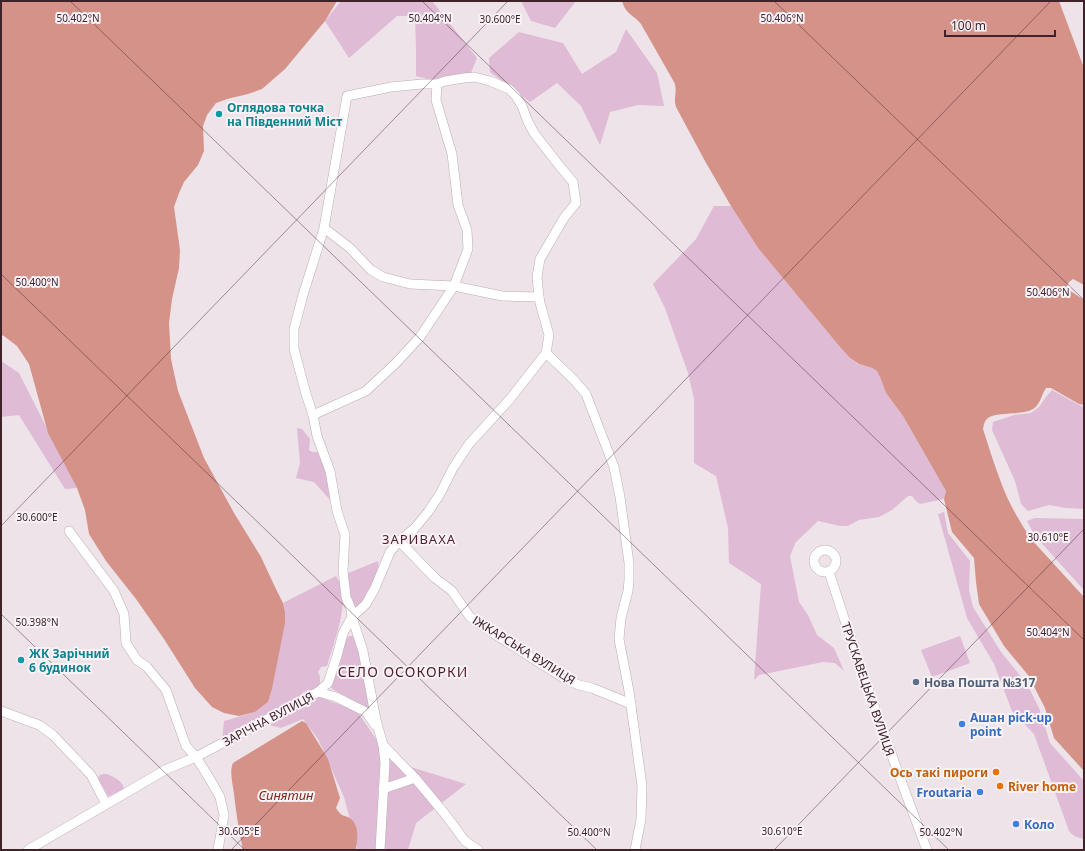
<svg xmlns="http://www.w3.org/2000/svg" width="1085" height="851" font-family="'Noto Sans',sans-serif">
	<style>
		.green { fill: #dfbbd6 }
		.water { fill: #d49289 }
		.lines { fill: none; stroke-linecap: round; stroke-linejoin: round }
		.street-casing { stroke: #bcadb3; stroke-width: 10 }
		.street { stroke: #fff; stroke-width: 9 }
		.ticks { fill: none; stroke: #3f222a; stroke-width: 1; stroke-opacity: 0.45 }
		.culture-dot { fill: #0f9aa8; stroke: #f9f3f7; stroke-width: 1.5 }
		.service-dot { fill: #5c6f8a; stroke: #f9f3f7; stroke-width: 1.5 }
		.shop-dot { fill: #3f7fe0; stroke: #f9f3f7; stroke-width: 1.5 }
		.food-dot { fill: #e8710a; stroke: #f9f3f7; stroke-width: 1.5 }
		.labels { text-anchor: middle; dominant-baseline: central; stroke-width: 4; stroke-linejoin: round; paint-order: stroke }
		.culture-label { font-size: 12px; font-weight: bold; fill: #0d838f; stroke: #f9f3f7; text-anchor: start }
		.street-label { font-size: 12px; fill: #3f222a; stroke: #f9f3f7 }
		.service-label { font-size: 12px; font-weight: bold; fill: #4e5e75; stroke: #f9f3f7; text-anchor: start }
		.shop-label { font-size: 12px; font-weight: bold; fill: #366cbe; stroke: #f9f3f7; text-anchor: start }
		.food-label { font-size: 12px; font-weight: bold; fill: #c56008; stroke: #f9f3f7; text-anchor: end }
		.neighbourhood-label { font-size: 13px; letter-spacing: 1px; fill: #521d2b; stroke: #f9f3f7 }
		.water-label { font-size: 13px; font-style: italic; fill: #7d2719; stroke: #f9f3f7 }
		.quarter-label { font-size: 14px; letter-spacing: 1px; fill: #521d2b; stroke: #f9f3f7 }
		.ticks-label { font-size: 10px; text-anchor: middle; fill: #3f222a; stroke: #f9f3f7; stroke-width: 4; stroke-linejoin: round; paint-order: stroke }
	</style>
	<rect width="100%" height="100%" fill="#ede3e8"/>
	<g class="green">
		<path d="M341,1h91l45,57 -7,17 -39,5 -15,-4v-28l-1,-32h-18l-48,42 -24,-37z"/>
		<path d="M521,1h55l-21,27 -24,-7z"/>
		<path d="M626,29l31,44 7,33 -26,-1 -28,7 -10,33 -19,-39 -24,-23 -27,19 -40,-30 -1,-14 30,-26 44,11 19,31 34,-22z"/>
		<path d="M714,206h17l27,42 82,99 10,11 8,6 14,4 5,3 3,6 6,16 17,23 43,75 -2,8 -24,5 -4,-3 -4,-5h-4l-16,14 -13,7 -20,3 -11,6h-8l-22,-5 -22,21 -6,14 9,46 9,13 9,20 17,13 10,23 -9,-8 -12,-1 -64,13 -5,5 7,-96 -32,-21 -1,-35 -12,-52 -22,-13v-64l-6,-26 -23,-65 -12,-24 43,-45z"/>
		<path d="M1,361l18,12 58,115 -12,1 -46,-74 -18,2z"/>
		<path d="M1052,390l29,16 3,1v102l-18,-1 -17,-3 -21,6 -7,-7 -6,-23 -23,-51 1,-8 21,-7 17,-2 8,-6 7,-10z"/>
		<path d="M297,428l5,1 8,10 -1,11 3,2h5c11,12 11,34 14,49l-17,-19 -18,-4 4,-15z"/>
		<path d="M944,512l4,21 22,28 -1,29 4,17 28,45 26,32 12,24 11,35 34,38v58c-6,-1 -11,-3 -15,-8l-35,-97 -22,-23 -18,-47 -27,-46 -29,-104z"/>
		<path d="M1035,518l49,1v71l-49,-54 -8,-15z"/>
		<path d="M378,561l1,9 -15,31 -10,9 -5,-15 -3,-21z"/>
		<path d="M336,576c3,5 7,11 7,17 2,19 -10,54 -16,73l-6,1 -3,5 2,5v8l-6,5h-6l-6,3 1,4 -81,44 2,-20 31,-9 13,-10 4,-13 13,-77 -2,-9z"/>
		<path d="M349,636h6l3,11 12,66 -21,-15 -17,-9 -2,-7 13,-39z"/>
		<path d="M960,636l10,27 -38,14 -11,-27z"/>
		<path d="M316,696l41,15 34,50 75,23 -50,39 -8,27h-50l-14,-53 -26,-58 -15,-20 -22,9 -13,-3z"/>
		<path d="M107,774c7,3 16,7 17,15l-15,7h-1l-10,-18c1,-4 5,-4 9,-4z"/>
	</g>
	<g class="water">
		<path d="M1,1h336l-12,20 -40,48 -23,20 -14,5 -21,5 -11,4 -9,12 -4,11 1,25 -6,14 -14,17 -5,11 -5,14 6,43 -1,18 -7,31 -3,24 2,36 7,32 26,67 30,55 27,44 14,30 8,16 2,9v11l-13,66 -4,13 -13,10 -16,4 -15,-3 -12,-6 -17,-19 -31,-49 -28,-40 -30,-38 -17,-27 -4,-24 -8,-22 -29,-55 -19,-69 -12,-18 -13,-10 -3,-1z"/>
		<path d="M622,1h437l25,67v217l-11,-6 -4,3 -2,4 2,4 15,10v105l-5,-1 -28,-16h-5c-5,7 -5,16 -13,21 -12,7 -36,2 -45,9 -4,3 -4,7 -5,11 6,19 12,38 19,56 7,19 18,37 29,54l53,58v174l-30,-33 -9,-30 -17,-33 -24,-29 -25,-42 -3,-22 -2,-24 -22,-26 -8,-33 2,-8 -43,-75 -17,-23 -6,-16 -3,-6 -5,-3 -13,-4 -9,-6 -10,-11 -82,-99 -27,-42 -26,-45 -29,-54c-3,-9 2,-17 -2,-25l-33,-58c-8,-10 -15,-9 -19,-23z"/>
		<path d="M302,721l4,2 22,36 12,39 -4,10c7,11 9,6 15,11 9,8 6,21 5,31h-113c-4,-19 -7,-37 -9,-56 -1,-10 -5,-22 -1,-31z"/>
	</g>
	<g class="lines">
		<g class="street-casing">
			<g id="street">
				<path d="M539,297l1,6 9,32 -3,18 28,27 12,14 28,73 6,30 9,66v17l-1,11 -7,27 -2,21 10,52 13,95 -1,33 -6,31"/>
				<path d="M313,415l53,-24 30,-28 24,-26 34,-51 14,-37 -1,-19 -9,-25 -6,-51 -16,-54 1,-16"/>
				<path d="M69,531l45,60 10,23 2,29 11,17 10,7 19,23 20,56 10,11 15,24 9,16 4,18 -6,35"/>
				<path d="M399,541l36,37 17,13 18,26 23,16 72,46 14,6 13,3 39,16"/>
				<circle cx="825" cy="561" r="11"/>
				<path d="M829,572c30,93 63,186 98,278"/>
				<path d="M318,692l10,-9 9,-27 6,-23 9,-16 -1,-8 -5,-12 -3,-26 2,-36 -8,-24 -7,-40 -13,-35 -4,-21 -7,-21 -12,-45v-20l9,-34 21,-67 23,-132 44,-9 31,-3h15l8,-3 19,-3 10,-1 16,4 19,8 7,7 6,10 6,16 6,11 24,31 15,18 3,21 -12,15 -24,41 -3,18 2,20 -37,-1 -48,-10 -44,-2 -27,-7 -12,-7 -21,-22 -26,-20"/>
				<path d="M1,711l38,14 14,10 38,40 15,29"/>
				<path d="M383,745l32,33 30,36 20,27 13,9"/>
				<path d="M383,789l32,-11"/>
				<path d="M28,850l137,-80 31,-13 122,-65 18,5 30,15 9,13"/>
				<path d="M380,850l5,-87 -2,-18 -7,-25 -13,-69 -11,-34 14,-13 9,-16 15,-36 9,-11 16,-13 13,-16 12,-18 13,-26 16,-24 41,-45 36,-46"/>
			</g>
		</g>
		<use href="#street" class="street"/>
	</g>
	<path class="ticks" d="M70,1l879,849M422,1l662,639M774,1l310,299M1,274l596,576M1,526l507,-525M1,614l244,236M231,850l820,-849M774,850l310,-321"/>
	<g class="culture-dot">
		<circle cx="219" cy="114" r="4"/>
		<circle cx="21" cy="660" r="4"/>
	</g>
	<circle class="service-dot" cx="916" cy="682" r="4"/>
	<g class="shop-dot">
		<circle cx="962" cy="724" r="4"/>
		<circle cx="980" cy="792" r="4"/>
		<circle cx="1016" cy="824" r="4"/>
	</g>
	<g class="food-dot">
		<circle cx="996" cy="772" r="4"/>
		<circle cx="1000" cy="786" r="4"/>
	</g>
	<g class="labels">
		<g class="culture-label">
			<text x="227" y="107">Оглядова точка<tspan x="227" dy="14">на Південний Міст</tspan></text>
			<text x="29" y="653">ЖК Зарічний<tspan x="29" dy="14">6 будинок</tspan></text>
		</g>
		<g class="street-label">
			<text transform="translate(524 650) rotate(32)">ІЖКАРСЬКА ВУЛИЦЯ</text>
			<text transform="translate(868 689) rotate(71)">ТРУСКАВЕЦЬКА ВУЛИЦЯ</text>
			<text transform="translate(268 719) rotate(-28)">ЗАРІЧНА ВУЛИЦЯ</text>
		</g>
		<g class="service-label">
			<text x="924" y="682">Нова Пошта №317</text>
		</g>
		<g class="shop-label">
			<text x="970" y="717">Ашан pick-up<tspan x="970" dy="14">point</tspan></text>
			<text x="972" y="792" text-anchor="end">Froutaria</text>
			<text x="1024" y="824">Коло</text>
		</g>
		<g class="food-label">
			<text x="988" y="772">Ось такі пироги</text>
			<text x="1008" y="786" text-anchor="start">River home</text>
		</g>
		<g class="neighbourhood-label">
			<text x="419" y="539">ЗАРИВАХА</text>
		</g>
		<g class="water-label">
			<text x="286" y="795">Синятин</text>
		</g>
		<g class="quarter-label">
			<text x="403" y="671">СЕЛО ОСОКОРКИ</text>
		</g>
	</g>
	<g class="ticks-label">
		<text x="78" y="22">50.402°N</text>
		<text x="430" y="22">50.404°N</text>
		<text x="782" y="22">50.406°N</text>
		<text x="500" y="23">30.600°E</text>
		<text x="37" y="286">50.400°N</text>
		<text x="1048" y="296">50.406°N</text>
		<text x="37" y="521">30.600°E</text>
		<text x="1048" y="541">30.610°E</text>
		<text x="37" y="626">50.398°N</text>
		<text x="1048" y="636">50.404°N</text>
		<text x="239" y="835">30.605°E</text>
		<text x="782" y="835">30.610°E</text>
		<text x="589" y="836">50.400°N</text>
		<text x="941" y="836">50.402°N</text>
	</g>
	<rect width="1085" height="851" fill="none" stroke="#3f222a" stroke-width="4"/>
	<path d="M945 30v6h110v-6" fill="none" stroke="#3f222a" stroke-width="2"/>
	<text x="951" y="30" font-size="12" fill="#3f222a" stroke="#f9f3f7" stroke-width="3" paint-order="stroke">100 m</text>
</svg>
